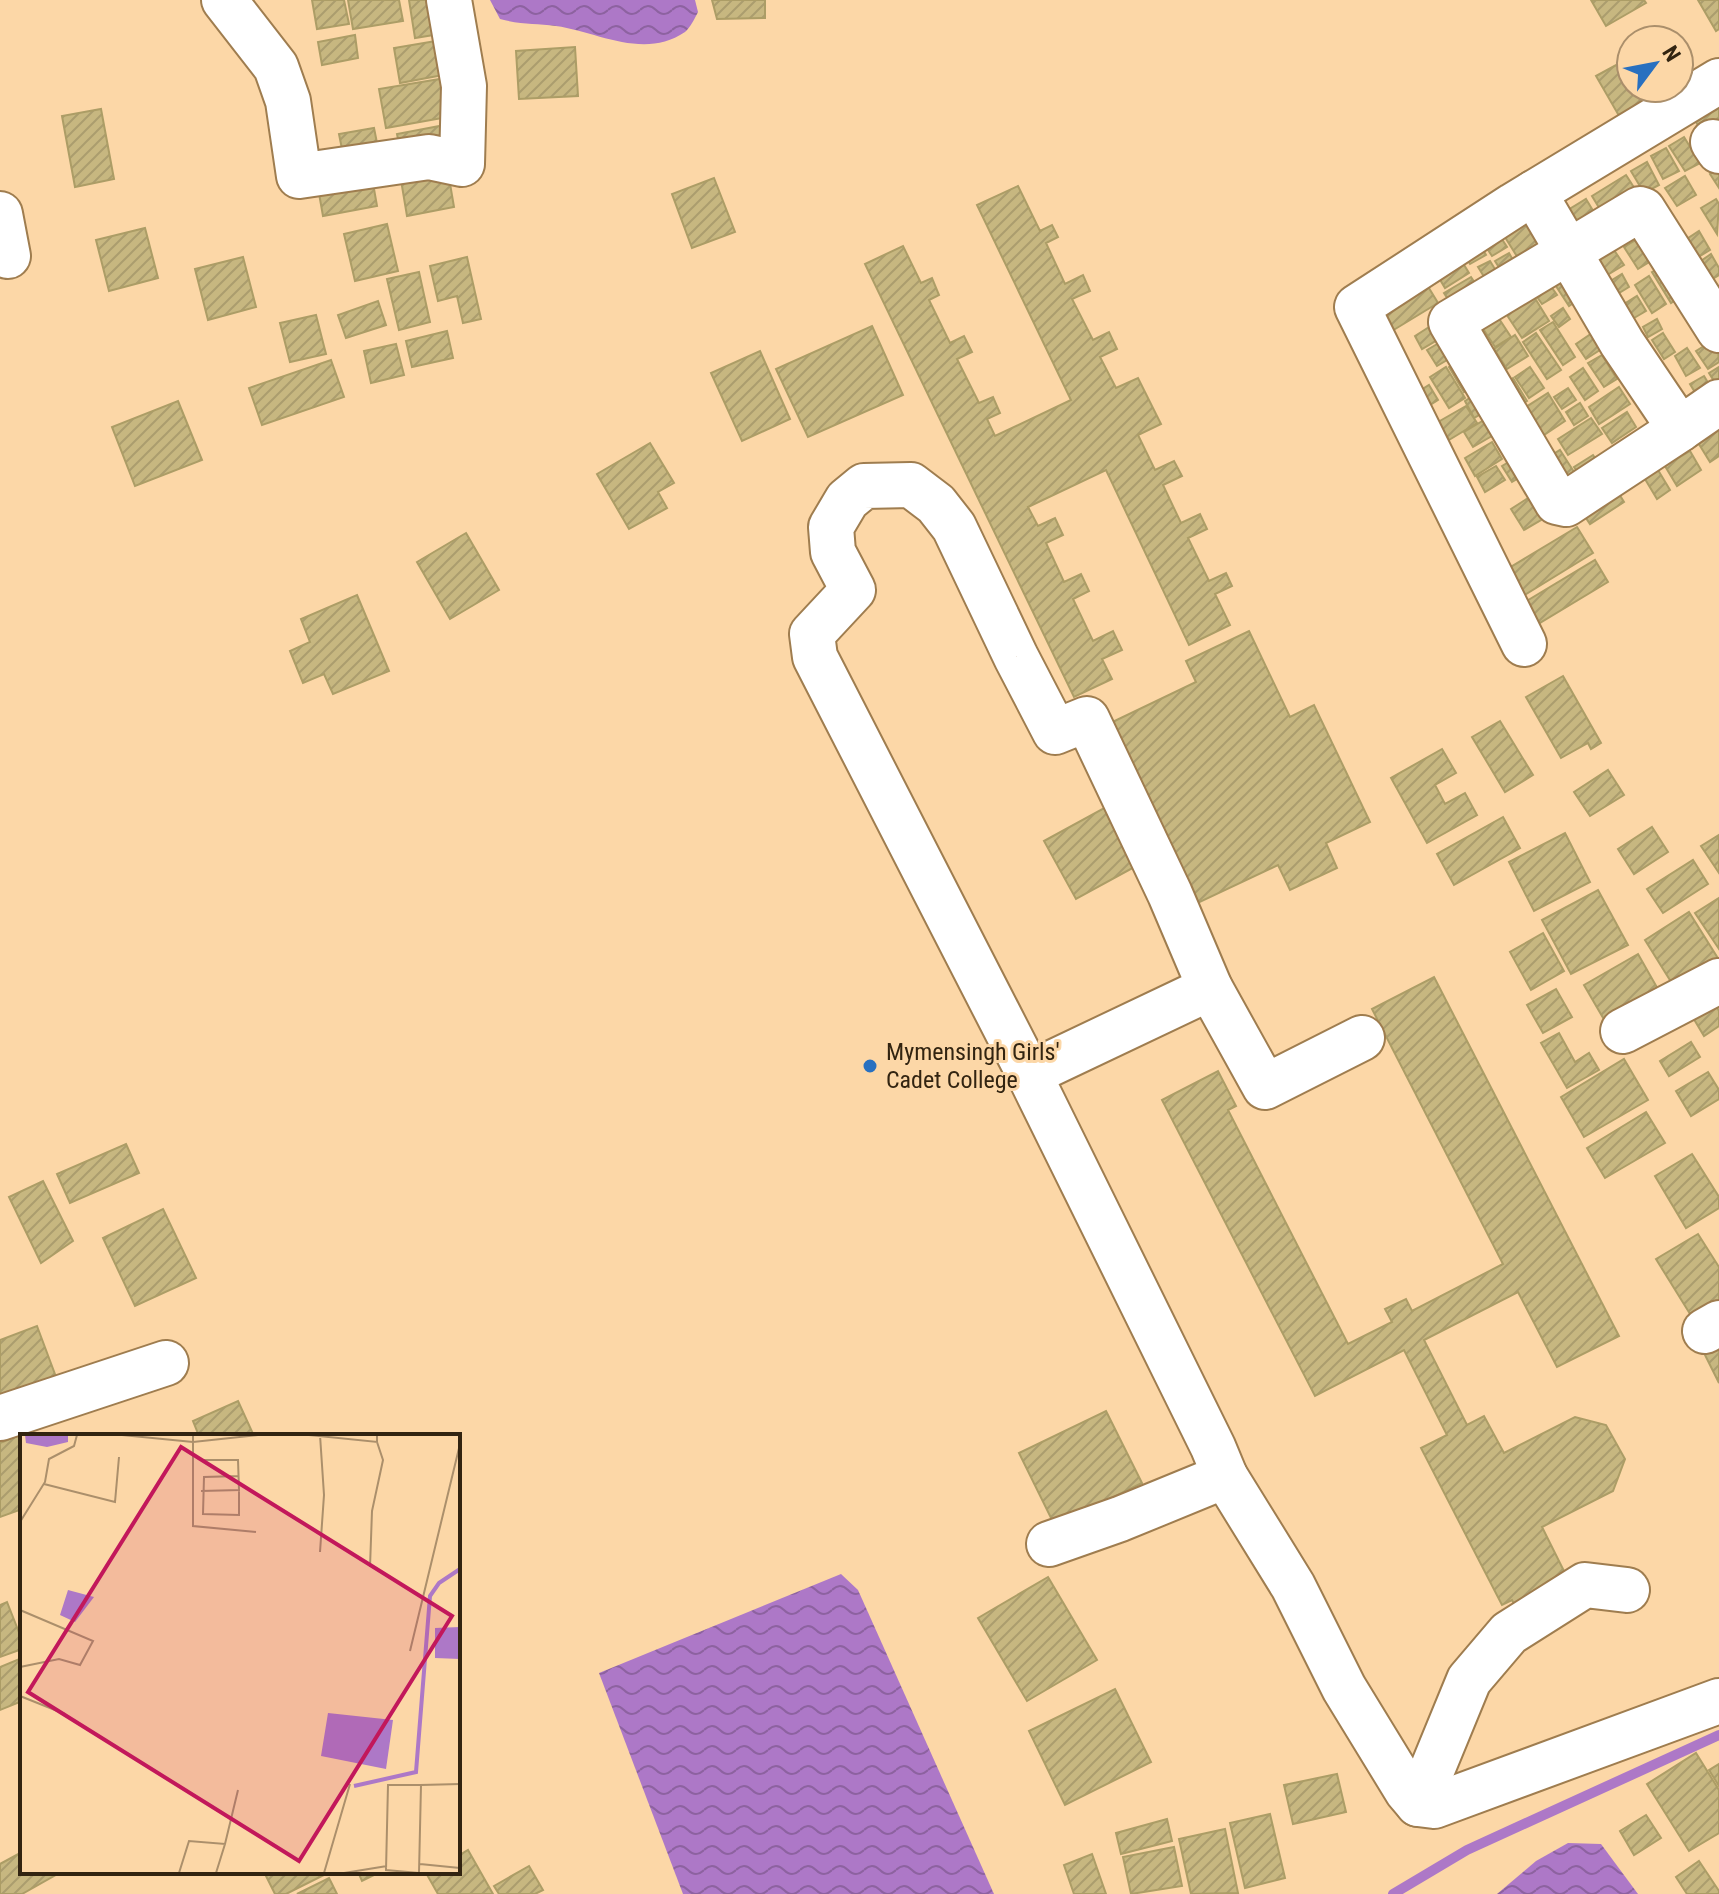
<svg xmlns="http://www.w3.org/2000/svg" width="1719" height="1894" font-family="'Roboto Condensed',sans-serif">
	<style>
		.water { fill: url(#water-waves) }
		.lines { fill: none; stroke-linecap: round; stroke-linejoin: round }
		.stream { stroke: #ad78c7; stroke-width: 10 }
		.building { fill: url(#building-hatch); stroke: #ac9d66; stroke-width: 2 }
		.minor-casing { stroke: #9f7d4f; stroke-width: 48 }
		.minor { stroke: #fff; stroke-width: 44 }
		.poi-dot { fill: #2870c0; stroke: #fcd7a7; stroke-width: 3 }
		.labels { text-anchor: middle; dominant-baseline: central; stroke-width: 6; stroke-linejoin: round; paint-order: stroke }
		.poi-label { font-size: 24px; fill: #322411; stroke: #fcd7a7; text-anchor: start }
		.inset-river { fill: none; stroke: #ad78c7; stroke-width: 4 }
		.inset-road { fill: none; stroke: #ab8f6b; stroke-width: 2 }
		.view { fill: #c2185b; fill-opacity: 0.15; stroke: #c2185b; stroke-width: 4 }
		.inset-edge { fill: none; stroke: #322411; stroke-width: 4 }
	</style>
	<defs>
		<pattern id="water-waves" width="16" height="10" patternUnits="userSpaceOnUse" patternTransform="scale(2)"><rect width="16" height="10" fill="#ad78c7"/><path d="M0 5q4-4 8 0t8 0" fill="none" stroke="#8d62a0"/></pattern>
		<pattern id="building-hatch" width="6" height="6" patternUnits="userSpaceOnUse" patternTransform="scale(2)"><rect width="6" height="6" fill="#c7b780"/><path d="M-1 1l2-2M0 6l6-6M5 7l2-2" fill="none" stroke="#ab9d6e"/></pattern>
	</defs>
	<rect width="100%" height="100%" fill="#fcd7a7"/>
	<g class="water">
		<path d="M490,0h205l3,12c-3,6 -8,16 -13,20 -41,28 -87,0 -129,-6 -20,-3 -34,-1 -56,-7z"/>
		<path d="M841,1574l17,16 136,304h-311l-84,-221z"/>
		<path d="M1568,1843l33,1 37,50h-141l39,-33z"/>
	</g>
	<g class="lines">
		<path class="stream" d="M1393,1894l74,-44 252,-115"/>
	</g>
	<g class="building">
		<path d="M312,0h32l5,24 -32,5z"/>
		<path d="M348,0h51l4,21 -50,8z"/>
		<path d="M409,0h31l6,33 -31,5z"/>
		<path d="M712,0h53v18l-48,1z"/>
		<path d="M1591,0h53l2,3 -40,23z"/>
		<path d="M1698,0h21v29l-3,2z"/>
		<path d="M355,35l3,23 -36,7 -4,-23z"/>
		<path d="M448,39l6,34 -54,10 -6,-35z"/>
		<path d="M575,47l3,49 -59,3 -3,-48z"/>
		<path d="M1631,57v31h32l4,8 -45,25 -26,-45z"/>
		<path d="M452,77l7,38 -73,13 -7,-39z"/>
		<path d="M1719,108v21l-13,8 -10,-15z"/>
		<path d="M101,109l13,70 -39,8 -13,-71z"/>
		<path d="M450,124l4,26 -52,9 -5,-25z"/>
		<path d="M374,128l4,20 -35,6 -4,-20z"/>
		<path d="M1684,137l16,26 -15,8 -16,-25z"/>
		<path d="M1666,148l13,23 -16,8 -12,-23z"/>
		<path d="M1647,162l12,23 -15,8 -13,-22z"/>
		<path d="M1719,168v20l-9,-14z"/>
		<path d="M371,172l6,34 -54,10 -6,-34z"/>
		<path d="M448,172l6,35 -47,9 -6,-36z"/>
		<path d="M1626,175l16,25 -35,21 -15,-25z"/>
		<path d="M1685,176l11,19 -19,11 -12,-18z"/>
		<path d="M714,178l21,54 -43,16 -20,-54z"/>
		<path d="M1018,186l22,45 12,-6 6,12 -12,6 19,41 18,-9 7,16 -18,8 21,41 16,-8 8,17 -17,8 16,31 22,-10 23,46 -23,11 17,35 19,-9 8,15 -19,9 18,38 19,-9 7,15 -19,9 21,43 17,-8 6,13 -17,8 15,31 -41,20 -83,-175 -78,37 10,19 17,-8 8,17 -17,8 18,39 17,-8 8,17 -16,8 20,42 20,-10 9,19 -20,9 10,20 -38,18 -209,-433 38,-18 18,37 11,-5 7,17 -10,5 21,43 14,-7 8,16 -15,7 22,44 14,-6 7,16 -13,6 8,17 76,-36 -94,-195z"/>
		<path d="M1586,199l12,20 -28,17 -12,-20z"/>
		<path d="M1716,199l3,5 -2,30 -16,-26z"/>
		<path d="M1534,209l25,42 -33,20 -26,-42z"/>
		<path d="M387,224l11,47 -43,10 -11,-47z"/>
		<path d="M1494,227l13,20 -15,9 -13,-20z"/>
		<path d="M145,228l13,50 -49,13 -13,-51z"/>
		<path d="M1651,231l13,22 -26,16 -14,-22z"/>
		<path d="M1699,231l11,19 -20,12 -11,-18z"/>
		<path d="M1476,238l10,17 -16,9 -10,-17z"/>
		<path d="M1614,250l10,15 -30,18 -10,-15z"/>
		<path d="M1456,252l13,21 -24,15 -13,-22z"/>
		<path d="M1509,253l9,16 -13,8 -10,-16z"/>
		<path d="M1711,254l8,14v7l-17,10 -10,-18z"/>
		<path d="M243,257l13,50 -48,13 -13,-51z"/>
		<path d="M467,257l14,62 -18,4 -6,-27 -19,5 -8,-35z"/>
		<path d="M1490,261l8,13 -12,6 -8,-13z"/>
		<path d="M1668,263l18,30 -15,10 -19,-31z"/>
		<path d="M419,272l11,50 -31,8 -12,-51z"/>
		<path d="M1572,272l14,22 -17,12 -15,-23z"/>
		<path d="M1622,274l7,13 -28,17 -7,-13z"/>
		<path d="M1421,275l17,28 -51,31 -17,-28z"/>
		<path d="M1649,276l17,28 -14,9 -17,-28z"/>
		<path d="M1471,277l11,17 -27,16 -11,-17z"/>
		<path d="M1525,282l24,39 -27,17 -25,-38z"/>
		<path d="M1550,285l7,10 -15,9 -7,-10z"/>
		<path d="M1637,296l9,15 -29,17 -9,-14z"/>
		<path d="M378,301l8,24 -40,13 -8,-23z"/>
		<path d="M1490,305l21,32 -16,10 -21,-32z"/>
		<path d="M1563,308l7,11 -11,8 -8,-11z"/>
		<path d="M316,315l10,39 -36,8 -10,-39z"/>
		<path d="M1657,319l5,10 -14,8 -5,-10z"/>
		<path d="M1437,322l7,14 -22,13 -7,-13z"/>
		<path d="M1553,322l22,35 -12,8 -23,-35z"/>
		<path d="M1604,325l10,16 -28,18 -10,-15z"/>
		<path d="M872,326l31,69 -95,42 -32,-68z"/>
		<path d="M447,331l6,27 -41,9 -6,-26z"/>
		<path d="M1536,333l25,37 -14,9 -24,-37z"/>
		<path d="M1663,333l12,19 -11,7 -12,-19z"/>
		<path d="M1515,335l13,21 -21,13 -13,-20z"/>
		<path d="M1449,337l10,16 -22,13 -10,-16z"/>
		<path d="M1717,338l2,24 -11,7 -12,-18z"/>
		<path d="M396,344l8,31 -33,8 -7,-32z"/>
		<path d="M1687,348l13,20 -14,8 -11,-20z"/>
		<path d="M760,351l30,68 -48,22 -31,-68z"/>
		<path d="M1602,355l15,24 -13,8 -16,-24z"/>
		<path d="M1462,358l15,26 -13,8 -15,-25z"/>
		<path d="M331,360l13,37 -82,28 -13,-37z"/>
		<path d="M1446,367l19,31 -16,10 -19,-31z"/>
		<path d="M1530,367l14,21 -15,10 -14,-21z"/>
		<path d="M1719,367v22l-10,-16z"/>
		<path d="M1583,368l15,23 -13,9 -15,-23z"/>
		<path d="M1704,376l12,20 -14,8 -12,-20z"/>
		<path d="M1513,378l14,23 -14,9 -15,-23z"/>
		<path d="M1429,385l9,15 -16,10 -9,-15z"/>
		<path d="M1619,387l11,17 -31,20 -10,-17z"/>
		<path d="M1568,388l8,12 -14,9 -8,-12z"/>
		<path d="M1484,389l10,17 -20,12 -9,-17z"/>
		<path d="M1548,393l17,28 -33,22 -17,-29z"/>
		<path d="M178,401l24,59 -67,26 -23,-59z"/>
		<path d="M1580,403l8,13 -14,9 -8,-13z"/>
		<path d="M1466,406l11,17 -28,17 -11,-18z"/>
		<path d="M1627,412l9,15 -24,16 -10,-15z"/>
		<path d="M1719,412v44l-9,6 -21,-34z"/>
		<path d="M1494,414l10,15 -31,18 -9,-15z"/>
		<path d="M1591,418l11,16 -34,21 -10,-16z"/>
		<path d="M1492,442l10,17 -27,17 -10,-18z"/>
		<path d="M650,443l24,40 -16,9 9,16 -38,21 -32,-55z"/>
		<path d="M1560,450l23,36 -42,-24z"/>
		<path d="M1690,451l11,19 -24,16 -12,-20z"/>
		<path d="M1522,454l10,16 -20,12 -10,-16z"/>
		<path d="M1593,455l6,9 -19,12 -6,-9z"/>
		<path d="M1496,466l9,14 -20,12 -8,-15z"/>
		<path d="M1658,470l12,20 -13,9 -12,-20z"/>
		<path d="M1611,481l13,21 -34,22 -14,-21z"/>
		<path d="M1547,486l13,23 -36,21 -13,-21z"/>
		<path d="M1577,527l16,26 -83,51 -16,-27z"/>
		<path d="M466,533l33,57 -49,29 -33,-57z"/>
		<path d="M1595,560l13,22 -70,42 -13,-22z"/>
		<path d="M357,595l32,76 -56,23 -9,-20 -21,9 -13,-32 20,-9 -9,-23z"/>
		<path d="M1249,631l41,86 24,-12 56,117 -44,21 11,25 -47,22 -12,-25 -91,43 -85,-181 94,-45 -10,-21z"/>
		<path d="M1563,676l38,67 -10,6 -3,-6 -27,15 -35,-61z"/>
		<path d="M1500,721l33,54 -28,17 -33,-55z"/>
		<path d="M1442,749l14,24 -21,12 10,19 20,-11 12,22 -50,28 -36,-65z"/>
		<path d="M1608,770l16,25 -34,21 -16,-24z"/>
		<path d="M1117,801l32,58 -73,40 -32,-58z"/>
		<path d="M1503,817l17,31 -66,37 -17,-31z"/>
		<path d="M1652,827l16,25 -34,22 -16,-25z"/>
		<path d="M1565,833l25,49 -56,29 -25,-49z"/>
		<path d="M1719,835v38l-18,-27z"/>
		<path d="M1693,860l15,24 -45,29 -16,-24z"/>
		<path d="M1598,890l30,55 -57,29 -29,-54z"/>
		<path d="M1719,898v51l-24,-36z"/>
		<path d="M1689,912l30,48 -41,33 -33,-53z"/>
		<path d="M1543,933l21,38 -33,19 -21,-38z"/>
		<path d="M1638,954l29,51 -54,30 -29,-50z"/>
		<path d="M1434,977l185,359 -62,31 -39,-75 -94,48 43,85 17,-9 20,37 71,-36 31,8 19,34 -12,32 -71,36 23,46 -18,9 20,39 -35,18 -20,-39 -10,5 -81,-157 26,-13 -43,-85 -89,46 -153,-296 56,-29 18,35 -8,4 120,234 44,-22 -7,-13 21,-10 6,12 91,-47 -131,-255z"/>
		<path d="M1556,989l16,28 -29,16 -16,-28z"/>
		<path d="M1714,1002l5,9v15l-15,10 -12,-20z"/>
		<path d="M1559,1033l16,29 14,-9 10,17 -32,18 -26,-45z"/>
		<path d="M1691,1042l9,15 -31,19 -9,-15z"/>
		<path d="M1624,1059l24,41 -64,37 -23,-40z"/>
		<path d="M1708,1072l11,18v9l-28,17 -15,-25z"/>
		<path d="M1646,1112l19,31 -60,35 -18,-30z"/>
		<path d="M126,1144l13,29 -69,30 -13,-29z"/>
		<path d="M1692,1154l27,43v11l-33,20 -31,-52z"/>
		<path d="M43,1181l30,60 -32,22 -32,-66z"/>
		<path d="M163,1209l33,69 -61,28 -32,-68z"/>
		<path d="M1698,1234l21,33v41l-24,14 -39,-63z"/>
		<path d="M37,1326l25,67 -62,22v-75z"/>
		<path d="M1719,1343v40l-16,-32z"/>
		<path d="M238,1401l16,35h-55l-6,-15z"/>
		<path d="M1106,1411l36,72 -87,43 -36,-73z"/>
		<path d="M20,1435l2,74 -22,8v-74z"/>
		<path d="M1048,1577l49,83 -70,41 -49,-83z"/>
		<path d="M7,1602l15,38v9l-22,8v-52z"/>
		<path d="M22,1658v43l-22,9v-43z"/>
		<path d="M1115,1689l36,73 -86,43 -36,-74z"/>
		<path d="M1696,1753l23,37v43l-30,18 -42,-67z"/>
		<path d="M1719,1764v22l-10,-16z"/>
		<path d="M1337,1774l9,38 -53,12 -9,-39z"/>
		<path d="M1270,1814l15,64 -40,10 -15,-65z"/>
		<path d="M1646,1815l15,23 -27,17 -14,-24z"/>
		<path d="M1167,1819l5,22 -51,13 -5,-21z"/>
		<path d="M1225,1829l13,64 -47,1 -12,-55z"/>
		<path d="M1174,1847l8,39 -51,8 -8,-37z"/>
		<path d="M468,1850l25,44h-55l-12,-21 32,-1v-16z"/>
		<path d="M22,1852v20h39l-39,22h-22v-30z"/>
		<path d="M1092,1854l14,40h-32l-10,-29z"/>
		<path d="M1699,1861l20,30v3h-32l-11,-17z"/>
		<path d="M529,1866l14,24 -8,4h-36l-5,-8z"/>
		<path d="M264,1872h63l1,1 -42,21h-11z"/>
		<path d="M358,1872h22l-18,9z"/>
		<path d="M329,1878l8,16h-40z"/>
	</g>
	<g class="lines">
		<g class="minor-casing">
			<g id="minor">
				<path d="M224,0l52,67 12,34 11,75 130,-19 33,7 2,-78 -15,-86"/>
				<path d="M1713,142l6,9"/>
				<path d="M1534,193l88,150 58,86 39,-27"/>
				<path d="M0,214l8,42"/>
				<path d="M1680,429l-114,75 -9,-2 -106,-180 189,-113 3,1 76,120"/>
				<path d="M1524,644l-167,-337 157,-102 205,-124"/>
				<path d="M1623,1031l96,-50"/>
				<path d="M1029,1074l-214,-417 -3,-23 41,-44 -20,-38 -2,-25 16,-27 17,-14 47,-1 25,19 18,23 62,130 39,75 32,-13 83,175 40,94 55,99 97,-49"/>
				<path d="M1705,1331l14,-8"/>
				<path d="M0,1418l166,-55"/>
				<path d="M1225,1476l68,110 51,102 63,103 11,13 16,2 285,-105"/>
				<path d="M1049,1544l71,-25 105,-43 -12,-29 -184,-373 181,-86"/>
				<path d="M1418,1804l51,-124 40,-47 76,-48 42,5"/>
			</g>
		</g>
		<use href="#minor" class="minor"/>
	</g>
	<circle class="poi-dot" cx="870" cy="1066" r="8"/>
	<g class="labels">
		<g class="poi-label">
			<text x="886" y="1052">Mymensingh Girls'<tspan x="886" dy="28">Cadet College</tspan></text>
		</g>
	</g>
	<g transform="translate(20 1434)">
		<rect width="440" height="440" fill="#fcd7a7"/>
		<path d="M5,1h43v7l-21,5 -21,-4zM48,156l26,7 -19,25 -15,-7zM440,193v32l-25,-1v-30zM308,279l65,7 -7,49 -65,-13z" fill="#ad78c7"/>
		<path class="inset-river" d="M334,352l62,-14 14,-176 9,-13 21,-14"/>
		<path class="inset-road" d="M102,1l71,7 65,-7M173,1v91l63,6M289,1l68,7v-7M300,1l4,60 -4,57M181,26h37l1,30 -38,1M219,42l-35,1 -1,37 36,1v-25M24,50l71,18 4,-45M0,88l25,-40 4,-23 25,-13 3,-11M350,133l2,-56 11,-51 -6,-18M0,176l73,31 -13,24 -21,-6 -39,8M390,217l50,-207M0,262l45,18M401,351h-33l-2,85 33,3 2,-88 39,-1M400,430l40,4M159,439l10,-32 36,3 13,-54M196,439l9,-29M304,439l26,-89M324,439l43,-7"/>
		<path class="view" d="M161,13l271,169 -153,245 -271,-169z"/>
		<rect width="440" height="440" class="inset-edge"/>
	</g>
	<g transform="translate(1655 64) rotate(58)"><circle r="38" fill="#fcd7a7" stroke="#ab8f6b" stroke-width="2"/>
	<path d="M0-6L14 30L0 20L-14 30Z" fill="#2870c0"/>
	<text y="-12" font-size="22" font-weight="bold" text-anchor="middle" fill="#322411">N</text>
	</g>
</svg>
